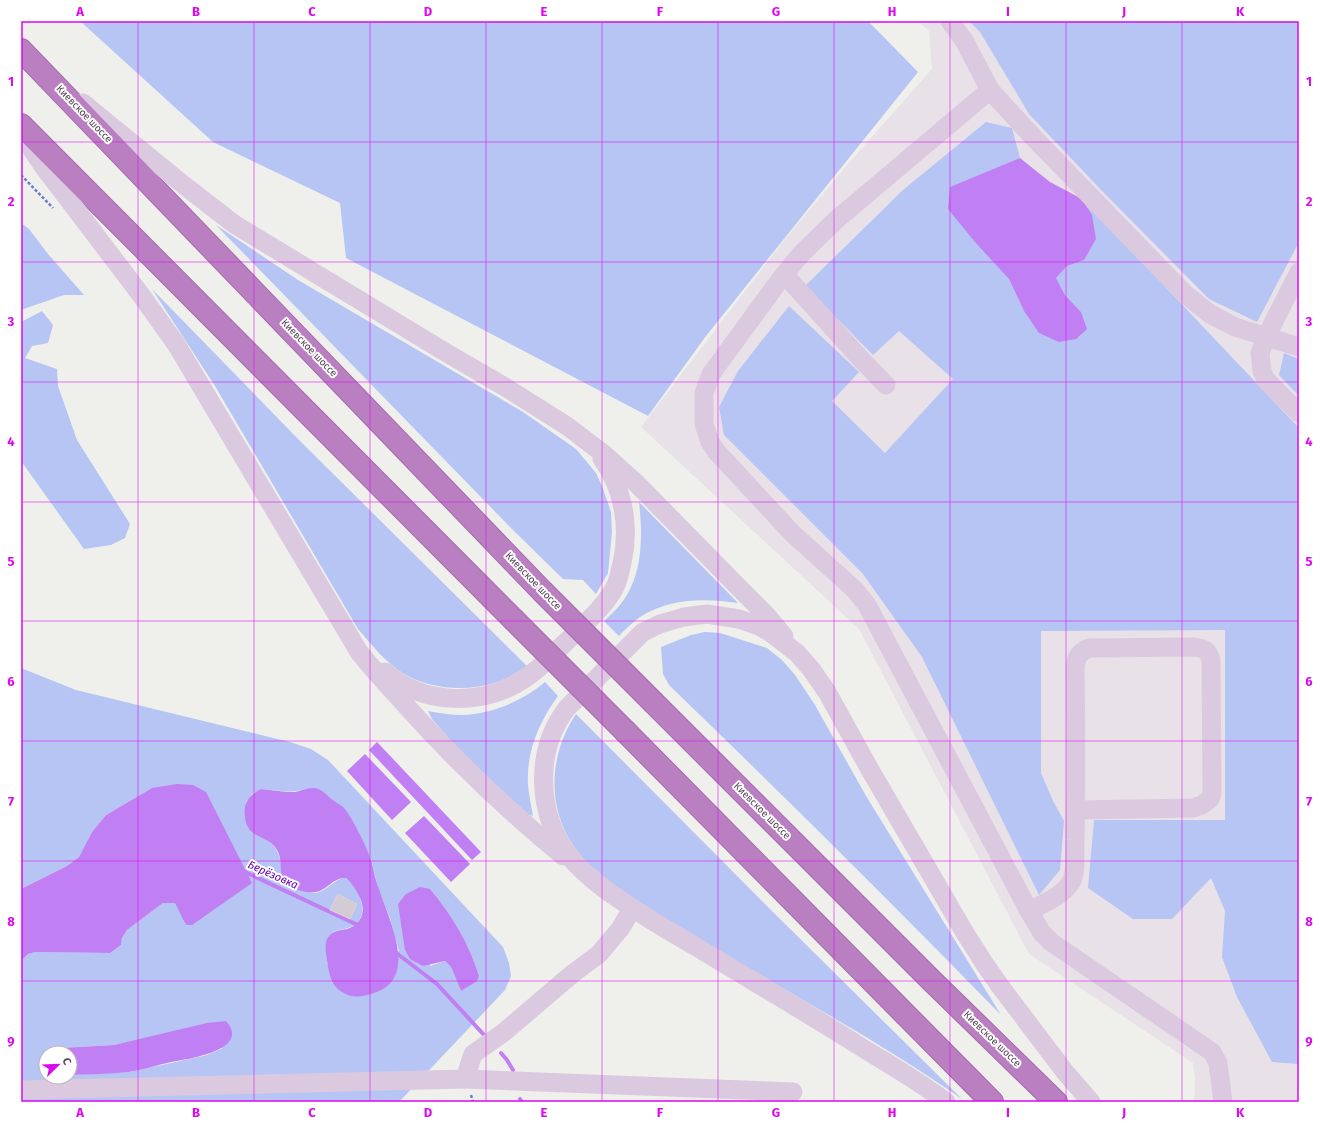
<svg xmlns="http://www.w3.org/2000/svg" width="1320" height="1123" font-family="'Fira Sans',sans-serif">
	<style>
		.airport { fill: #e8e1e8 }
		.green { fill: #b6c5f3; fill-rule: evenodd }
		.water { fill: #c17ff4 }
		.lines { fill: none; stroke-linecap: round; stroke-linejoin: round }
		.stream { stroke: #c17ff4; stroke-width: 4 }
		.building { fill: #d4ccd5; stroke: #d9d0d9 }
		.highway-casing { stroke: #a56bad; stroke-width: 24 }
		.path { stroke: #6b79d4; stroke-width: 2.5; stroke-dasharray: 3 2; stroke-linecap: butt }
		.minor { stroke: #dbcadf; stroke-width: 19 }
		.highway { stroke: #b97fc1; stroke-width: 22 }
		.highway-bridge-casing { stroke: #a56bad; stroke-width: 24; stroke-linecap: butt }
		.highway-bridge { stroke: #b97fc1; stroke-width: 22 }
		.grid { fill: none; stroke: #dc08ef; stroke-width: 1; stroke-opacity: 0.55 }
		.labels { text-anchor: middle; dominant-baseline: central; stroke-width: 4; stroke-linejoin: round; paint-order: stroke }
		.street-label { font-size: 10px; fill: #58435c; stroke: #fff }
		.water-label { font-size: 11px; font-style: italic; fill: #6500b2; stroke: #fff }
		.neatline { fill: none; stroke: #dc08ef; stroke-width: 1.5 }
		.grid-label { font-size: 13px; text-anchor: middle; font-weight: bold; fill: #dc08ef }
	</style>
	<rect width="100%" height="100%" fill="#eff0ec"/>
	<path class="airport" d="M918,21h381v1081h-105l1,-22 -2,-17 -164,-109 -170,-325 -218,-202 140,-183 66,-79 85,-96 -3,-38z"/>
	<g class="green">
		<path d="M80,21h788l50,51 -212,264 -58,80 -302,-158 -6,-55 -127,-61z"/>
		<path d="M969,21h330v221l-42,80 -48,-23 -104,-105 -76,-80 -49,-82z"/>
		<path d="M986,122l26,6 8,30 -69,29 58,92 15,32 57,1 -16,-17 -9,-17 11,-12 17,-6 4,-52 -6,-9 217,229v636l-27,-2 -35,-65 -15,-40 3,-46 -14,-33 -39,41h-39l-45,-31 6,-68h131v-190l-184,1v142l12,28 11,20 -4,49 -21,25 -117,-238 -59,-83 -139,-139 -5,-28 19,-36 51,-65 70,66 -27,29 53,52 68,-74 -54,-48 -26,24 -68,-69 98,-96z"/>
		<path d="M21,223l8,6 19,25 36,41h-20l-43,15z"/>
		<path d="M216,225l82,55 225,132 53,37 20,24 6,13 9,26 1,20 -4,41 -12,21 -13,-14 -20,-1 -51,-50z"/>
		<path d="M152,289l147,151 228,226c-11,7 -21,14 -33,17 -29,9 -64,6 -90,-9 -18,-11 -32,-29 -46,-45l-143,-243z"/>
		<path d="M42,311l11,14 -5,18 -16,3 -7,12 32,11 1,17 19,54 53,84 -5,14 -14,7 -27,4 -63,-88v-139z"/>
		<path d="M1284,353l15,6v37l-20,-21z"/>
		<path d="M639,502l99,101c-33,-5 -69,-5 -98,14 -8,6 -15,12 -21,19l-15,-15c5,-5 11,-10 15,-15 24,-28 24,-69 20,-104z"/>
		<path d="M705,632l15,1 47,15 15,12 13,15 20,30 51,91 135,219c-109,-112 -220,-222 -332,-330l-6,-11 -2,-27 30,-12z"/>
		<path d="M21,668l55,22 214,52 21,7 17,11 175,187 6,16 2,13 -6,14 -106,112h-378v-141l7,-7 7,-2 75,1 11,-8 1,-7 5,-8 36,-27h12l3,4 -26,-119 -46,27 -14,17 -13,25 -12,9 -46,23zM261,789c17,2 31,4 47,0l35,19 15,23 13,28 7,29 12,30 9,33 -67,32c-3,-10 -9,-38 -4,-46 5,-7 12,-7 20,-9 14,-4 17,-17 12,-30 -4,-8 -7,-15 -14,-20 -11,0 -17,11 -27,14 -10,4 -24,-5 -33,-8 -5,-9 -4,-18 -7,-28 -3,-14 -20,-20 -31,-28l-2,-26 6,-8zM430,889c22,26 39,54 49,87l-18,15 -10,-24 -6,-6 -15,5zM337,895l20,9 -7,15 -20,-9zM160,1035l63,13 -16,7 -77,17 -60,3v2h-24v-24c5,0 10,-3 15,-5l53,-3z"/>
		<path d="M545,682l13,14c-19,26 -32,56 -30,89 1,10 3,21 5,31l-6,-2 -61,-56 -34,-39 -4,-8c11,2 23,4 34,4 29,-1 61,-14 83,-33z"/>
		<path d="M576,714l199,200 187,185c-82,-57 -169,-104 -255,-155 -27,-16 -54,-32 -80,-50 -19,-13 -39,-27 -52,-46 -29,-40 -26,-94 1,-134z"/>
	</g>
	<g class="water">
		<path d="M1020,158l30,24 32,17 10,16 4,24 -12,21 -17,6 -11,12 9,17 16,17 6,17 -11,10 -17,3 -20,-9 -15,-22 -15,-32 -34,-37 -27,-33 2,-22z"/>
		<path d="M377,742l104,110 -9,8 -103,-110z"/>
		<path d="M365,754l46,48 -19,18 -45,-49z"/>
		<path d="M177,784l16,1 13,7 46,91 -60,42h-5l-2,-2 -10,-20h-12l-36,27 -5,8 -1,7 -11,8 -75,-1 -7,2 -7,7v-72l46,-23 12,-9 13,-25 14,-17 46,-27z"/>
		<path d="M261,789c11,1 22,3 34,3 7,-1 16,-6 23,-3 4,1 9,6 12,9 4,3 9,6 13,9 8,8 25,42 28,53 3,10 4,20 8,29 10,31 42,92 -8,105 -10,3 -20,4 -29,-2 -10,-6 -12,-14 -14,-25 -1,-9 -5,-22 0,-30 6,-8 14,-6 22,-9 12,-6 15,-16 11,-28 -4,-8 -8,-16 -15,-22 -18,0 -20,20 -44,13 -33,-8 -13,-29 -28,-45 -7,-8 -19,-9 -25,-17 -2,-3 -4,-8 -4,-12 -2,-14 4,-22 16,-28z"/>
		<path d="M424,816l46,48 -19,18 -46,-49z"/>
		<path d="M420,887l10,2c22,26 39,54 49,87l-2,5 -16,10 -10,-24 -6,-6 -22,5 -13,-7 -5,-9 -7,-46 8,-10z"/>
		<path d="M226,1021c26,29 -38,38 -55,41 -14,3 -28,8 -42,10 -20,2 -40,2 -59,3v-22h-20l4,-3 7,-2 53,-3 93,-22z"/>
	</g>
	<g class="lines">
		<g class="stream">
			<path d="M243,871l117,55"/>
			<path d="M395,952l42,32 48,52"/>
			<path d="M501,1053l6,7 6,10"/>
			<path d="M520,1099l2,3"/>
		</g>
	</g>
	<path class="building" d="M338,894l19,10 -7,15 -20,-9z"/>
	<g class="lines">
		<g class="highway-casing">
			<g id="highway">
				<path d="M21,50l521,541"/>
				<path d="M21,125l492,494"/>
				<path d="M654,703l277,277 125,122"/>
				<path d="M626,732l366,370"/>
			</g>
		</g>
		<g class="path">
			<path d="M21,175l32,33"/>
			<path d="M471,1095l2,7"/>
		</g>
		<g class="minor">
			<path d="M950,21l15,21 25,48 43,47 152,157 25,20 25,13 64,20"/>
			<path d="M990,90l-154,130 -35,34 -22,27 -68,93 -7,19v31l6,18 6,9 76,82 63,57 12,15 162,306 13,22 9,9 161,110 6,11 5,39"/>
			<path d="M83,103l102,83 49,38 211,128 60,35 62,39 38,29 31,28 132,134 16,19"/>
			<path d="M22,135l21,31 98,129 35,49 183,308c16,20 33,38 50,57 48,53 99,102 154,147"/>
			<path d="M1299,272l-33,65 -6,16 2,18 4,9 33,33"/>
			<path d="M785,275l74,82 27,28"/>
			<path d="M385,672c38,33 97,35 139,7 16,-10 29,-25 43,-38 17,-17 37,-33 48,-54 4,-8 5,-16 7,-24 8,-35 2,-74 -20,-104"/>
			<path d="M1029,911c13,-7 34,-15 42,-29 6,-9 3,-31 4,-42 1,-57 1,-114 0,-172 1,-10 3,-15 14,-20l104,-1c11,1 15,3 18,13l1,133 -2,6 -8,6 -9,3 -117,2"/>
			<path d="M465,1079l328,13"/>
			<path d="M21,1090l444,-11 8,-25 30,-21 68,-58 28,-21 21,-25 12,-20"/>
			<path d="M946,1102c-26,-20 -56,-37 -85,-55 -55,-35 -112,-68 -168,-102 -28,-16 -56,-33 -83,-52 -15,-11 -29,-22 -41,-37 -32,-42 -35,-105 -2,-148l76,-76 17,-8 24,-7 23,-3 32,5 20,7 12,7 26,20 14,16 16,23 42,76 96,165 19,30 16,23 65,86 26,30"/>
		</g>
		<use href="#highway" class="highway"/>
		<g class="highway-bridge-casing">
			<g id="highway-bridge">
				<path d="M542,591l112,112"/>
				<path d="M513,619l113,113"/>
			</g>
		</g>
		<use href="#highway-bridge" class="highway-bridge"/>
	</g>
	<path class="grid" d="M138,21v1081M254,21v1081M370,21v1081M486,21v1081M602,21v1081M718,21v1081M834,21v1081M950,21v1081M1066,21v1081M1182,21v1081M21,142h1278M21,262h1278M21,382h1278M21,502h1278M21,621h1278M21,741h1278M21,861h1278M21,981h1278"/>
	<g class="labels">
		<g class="street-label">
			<text transform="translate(84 114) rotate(46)">Киевское шоссе</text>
			<text transform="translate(309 348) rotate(46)">Киевское шоссе</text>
			<text transform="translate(533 581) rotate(46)">Киевское шоссе</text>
			<text transform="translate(762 811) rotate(45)">Киевское шоссе</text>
			<text transform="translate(992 1039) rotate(44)">Киевское шоссе</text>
		</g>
		<g class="water-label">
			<text transform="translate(273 875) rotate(24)">Берёзовка</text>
		</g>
	</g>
	<rect width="1320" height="1123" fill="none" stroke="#ffffff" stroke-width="44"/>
	<g transform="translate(58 1065) rotate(67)"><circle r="19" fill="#ffffff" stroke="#bcb4be"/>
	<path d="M0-3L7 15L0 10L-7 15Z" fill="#dc08ef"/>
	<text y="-6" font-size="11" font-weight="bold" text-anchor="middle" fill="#58435c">С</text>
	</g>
	<rect x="22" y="22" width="1276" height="1079" class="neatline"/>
	<g class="grid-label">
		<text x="80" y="16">A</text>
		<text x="196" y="16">B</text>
		<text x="312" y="16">C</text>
		<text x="428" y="16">D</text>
		<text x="544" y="16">E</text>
		<text x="660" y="16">F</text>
		<text x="776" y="16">G</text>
		<text x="892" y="16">H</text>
		<text x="1008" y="16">I</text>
		<text x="1124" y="16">J</text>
		<text x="1240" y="16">K</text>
		<text x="11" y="86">1</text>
		<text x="1309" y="86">1</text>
		<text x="11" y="206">2</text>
		<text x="1309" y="206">2</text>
		<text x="11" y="326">3</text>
		<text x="1309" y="326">3</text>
		<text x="11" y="446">4</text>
		<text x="1309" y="446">4</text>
		<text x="11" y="566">5</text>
		<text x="1309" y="566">5</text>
		<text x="11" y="686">6</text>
		<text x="1309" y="686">6</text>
		<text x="11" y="806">7</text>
		<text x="1309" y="806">7</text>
		<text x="11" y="926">8</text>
		<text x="1309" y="926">8</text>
		<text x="11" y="1046">9</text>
		<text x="1309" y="1046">9</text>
		<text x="80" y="1117">A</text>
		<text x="196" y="1117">B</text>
		<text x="312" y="1117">C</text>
		<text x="428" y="1117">D</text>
		<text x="544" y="1117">E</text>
		<text x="660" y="1117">F</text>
		<text x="776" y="1117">G</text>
		<text x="892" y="1117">H</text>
		<text x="1008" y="1117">I</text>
		<text x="1124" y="1117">J</text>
		<text x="1240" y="1117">K</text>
	</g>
</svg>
